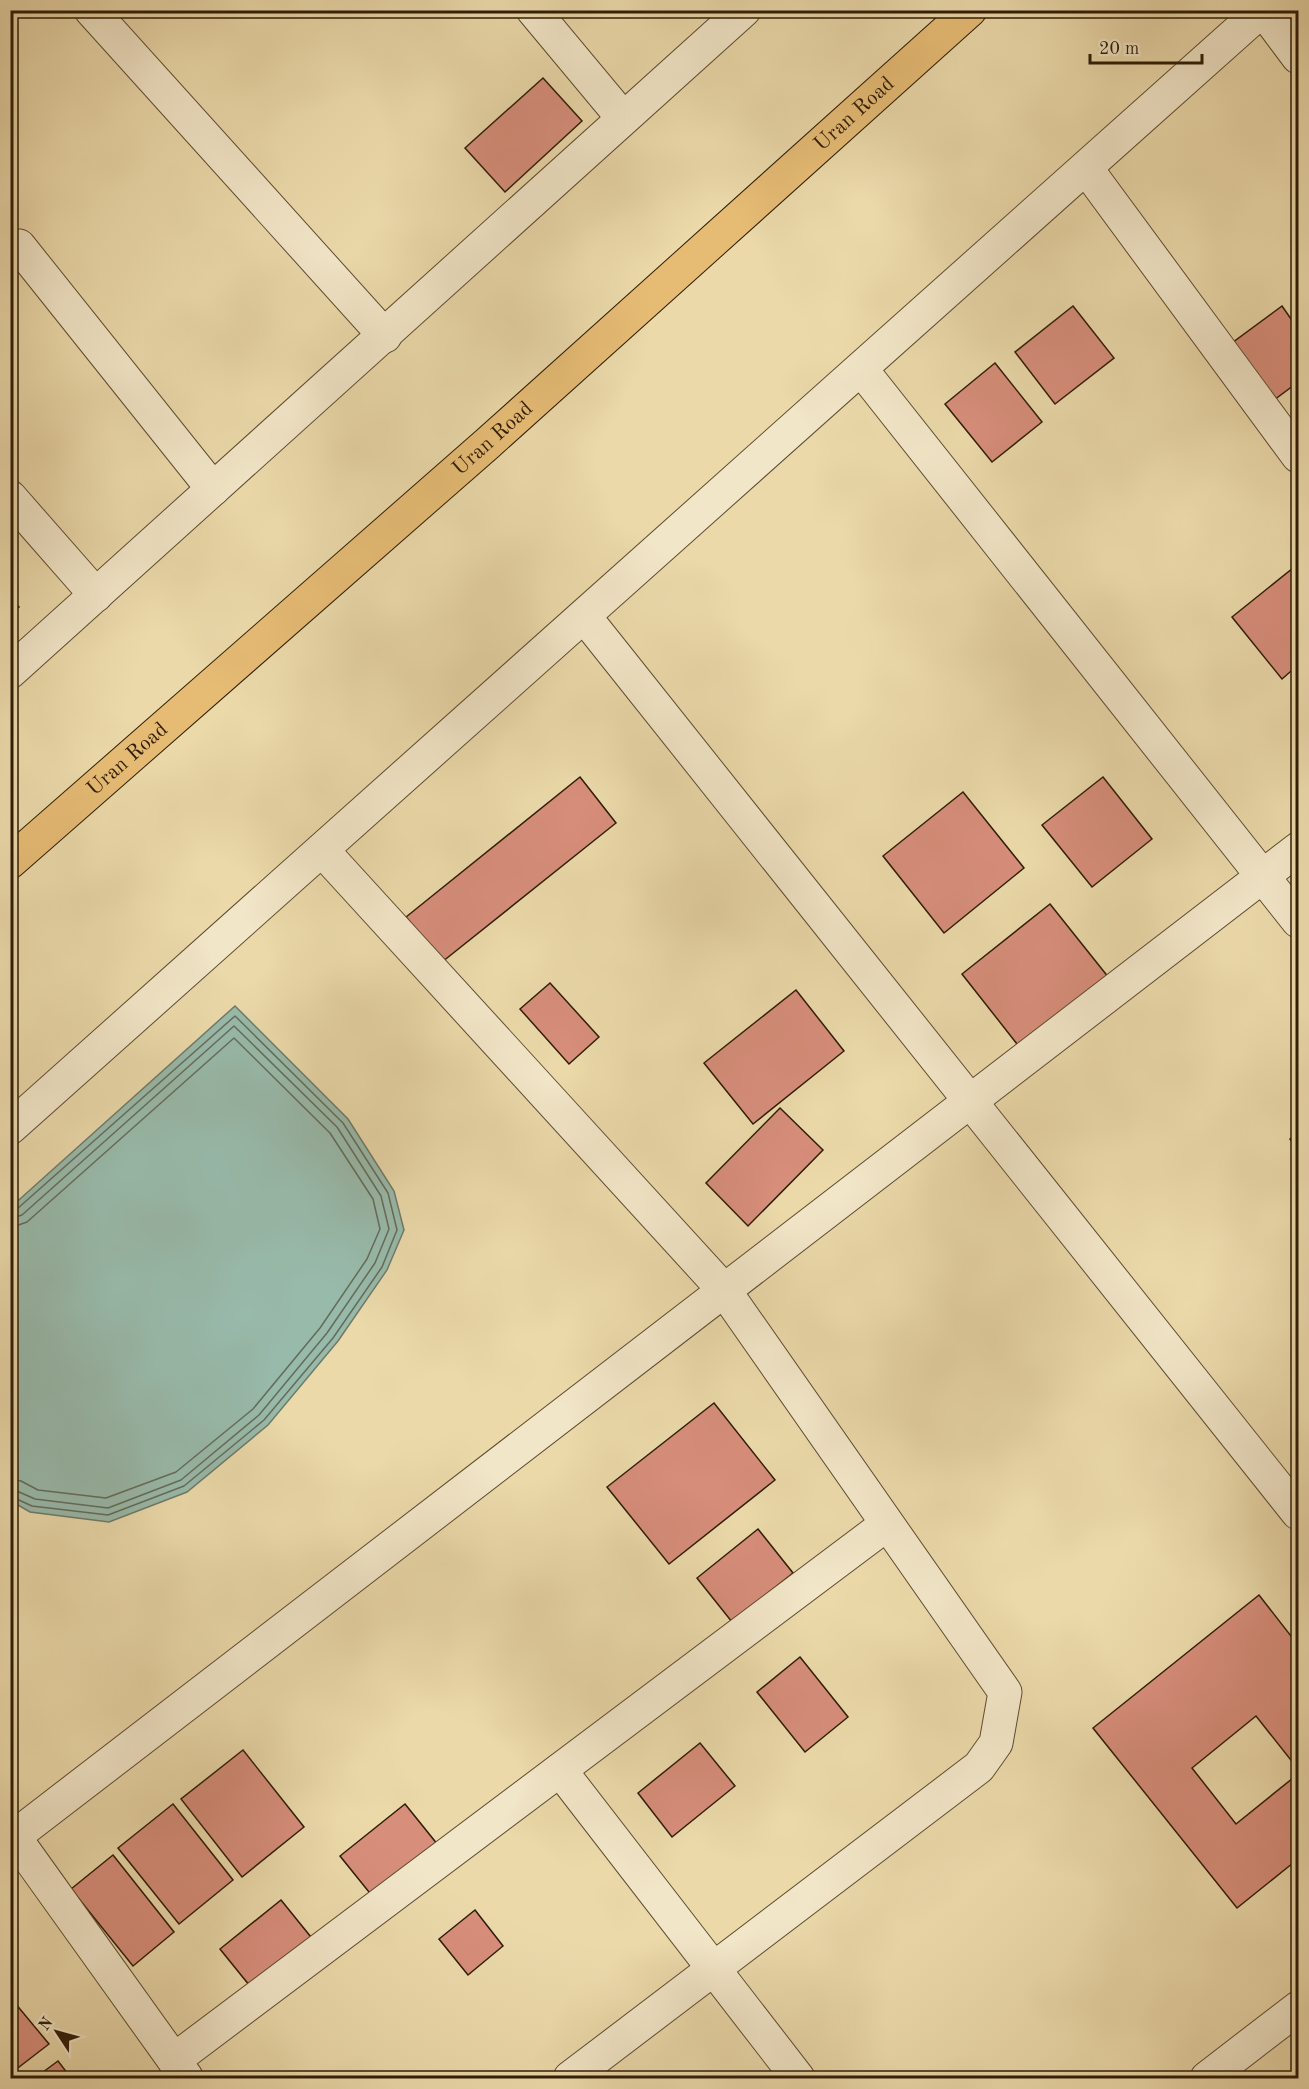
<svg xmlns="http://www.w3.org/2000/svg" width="1309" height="2089" font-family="'Old Standard TT',serif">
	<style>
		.water { fill: #98baab; stroke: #6e7b69; stroke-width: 1.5 }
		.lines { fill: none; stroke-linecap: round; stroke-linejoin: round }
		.shore { stroke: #646c59; stroke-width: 1.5 }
		.building { fill: #d78e7b; stroke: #2f1d07; stroke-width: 1.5 }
		.street-casing { stroke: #5e4c30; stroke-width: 35 }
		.primary-casing { stroke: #2f1d07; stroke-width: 35 }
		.street { stroke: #f2e6c8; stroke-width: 33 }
		.primary { stroke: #e6bc75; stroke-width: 33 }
		.labels { text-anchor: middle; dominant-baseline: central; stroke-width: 5; stroke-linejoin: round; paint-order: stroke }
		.street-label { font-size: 21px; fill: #2f1d07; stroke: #f2e6c8 }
	</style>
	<rect width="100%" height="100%" fill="#ebd9aa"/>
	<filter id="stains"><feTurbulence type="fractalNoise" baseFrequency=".00333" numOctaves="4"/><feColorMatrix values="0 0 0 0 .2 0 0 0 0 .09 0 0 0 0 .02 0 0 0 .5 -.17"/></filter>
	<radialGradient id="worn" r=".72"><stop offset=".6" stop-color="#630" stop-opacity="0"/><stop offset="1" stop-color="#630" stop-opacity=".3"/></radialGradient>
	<path class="water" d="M235,1006l113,113 46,72 10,39 -17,40 -49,71 -70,84 -81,67 -78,30 -79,-10 -19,-11v-294z"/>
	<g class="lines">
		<g class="shore">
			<path d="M10,1211l7,-2 218,-193 108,107 45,70 9,37 -15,37 -49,71 -69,82 -80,66 -76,29 -76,-9 -22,-10"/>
			<path d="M10,1219l12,-4 212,-189 103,101 44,69 8,33 -14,34 -48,70 -68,82 -78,65 -73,28 -73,-9 -25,-11"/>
			<path d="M10,1228l17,-6 207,-184 96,95 43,66 7,30 -13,30 -47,69 -67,81 -77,63 -70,26 -68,-8 -17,-9 -11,-2"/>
		</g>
	</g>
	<g class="building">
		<path d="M543,78l39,43 -77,71 -40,-44z"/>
		<path d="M1073,306l41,52 -59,46 -40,-52z"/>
		<path d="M1282,306l16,23v53l-24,18 -42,-57z"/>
		<path d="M995,363l47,59 -50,40 -47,-58z"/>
		<path d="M1298,564v101l-16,14 -50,-62z"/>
		<path d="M10,598l9,9 -9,8z"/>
		<path d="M580,777l36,46 -174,139 -36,-45z"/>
		<path d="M1103,777l49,62 -60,48 -50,-62z"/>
		<path d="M963,792l61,76 -80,65 -61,-77z"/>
		<path d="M1050,904l59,74 -88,71 -59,-75z"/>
		<path d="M550,983l49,54 -30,27 -49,-55z"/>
		<path d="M796,990l48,61 -91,73 -49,-61z"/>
		<path d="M780,1108l43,42 -75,76 -42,-43z"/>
		<path d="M1298,1132v18l-8,-11z"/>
		<path d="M714,1403l61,77 -106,84 -62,-77z"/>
		<path d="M758,1529l35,44 -61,49 -35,-44z"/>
		<path d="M1259,1595l39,50v124l-42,-53 -64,52 44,56 62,-50v85l-61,49 -144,-180z"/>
		<path d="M800,1657l48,60 -43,35 -48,-60z"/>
		<path d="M700,1743l35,43 -63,51 -34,-44z"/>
		<path d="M243,1750l61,77 -62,50 -61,-78z"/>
		<path d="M173,1804l60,76 -54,44 -61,-76z"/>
		<path d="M405,1804l33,41 -65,52 -33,-41z"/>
		<path d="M113,1855l61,77 -41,34 -62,-77z"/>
		<path d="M281,1900l38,47 -61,49 -38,-47z"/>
		<path d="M475,1910l28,36 -35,29 -29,-36z"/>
		<path d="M10,1997l39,47 -39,30z"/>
		<path d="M58,2061l13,17h-36z"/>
	</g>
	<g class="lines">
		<g class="street-casing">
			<g id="street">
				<path d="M91,10l294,326"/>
				<path d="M533,10l90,108"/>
				<path d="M1263,10l35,47"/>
				<path d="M1086,168l212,288"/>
				<path d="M19,246l194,243"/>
				<path d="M861,369l437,552"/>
				<path d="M10,497l86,98"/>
				<path d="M584,616l714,897"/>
				<path d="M10,672l734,-662"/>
				<path d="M322,850l402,440 281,402 -9,51 -17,24 -409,311"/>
				<path d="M10,1128l1252,-1118"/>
				<path d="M560,1770l238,308"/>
				<path d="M10,1831l176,246"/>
				<path d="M15,1836l1283,-987"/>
				<path d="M174,2060l713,-536"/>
				<path d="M1207,2078l91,-70"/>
			</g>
		</g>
		<g class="primary-casing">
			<g id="primary">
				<path id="s1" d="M10,862l477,-418 483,-434"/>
			</g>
		</g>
		<use href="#street" class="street"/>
		<use href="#primary" class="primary"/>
	</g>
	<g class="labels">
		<g class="street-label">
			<text stroke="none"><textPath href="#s1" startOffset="1128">Uran Road</textPath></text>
			<text stroke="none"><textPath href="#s1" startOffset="642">Uran Road</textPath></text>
			<text stroke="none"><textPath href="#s1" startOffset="156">Uran Road</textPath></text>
		</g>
	</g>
	<rect width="1309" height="2089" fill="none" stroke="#ebd9aa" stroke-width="36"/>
	<rect x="12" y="12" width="1285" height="2065" fill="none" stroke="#2f1d07" stroke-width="3"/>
	<rect x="18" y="18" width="1273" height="2053" fill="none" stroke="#2f1d07" stroke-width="1.5"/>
	<g transform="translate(57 2032) rotate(306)" stroke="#f2e6c8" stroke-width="4.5" paint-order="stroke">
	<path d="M0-4.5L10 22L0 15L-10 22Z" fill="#2f1d07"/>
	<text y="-9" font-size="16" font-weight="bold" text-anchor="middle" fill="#2f1d07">N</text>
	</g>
	<path d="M1090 54v9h112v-9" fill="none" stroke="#2f1d07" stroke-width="3"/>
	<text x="1099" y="54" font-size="18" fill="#2f1d07" stroke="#f2e6c8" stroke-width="4.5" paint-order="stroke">20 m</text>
	<rect width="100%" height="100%" filter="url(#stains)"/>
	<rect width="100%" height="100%" fill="url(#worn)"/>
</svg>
